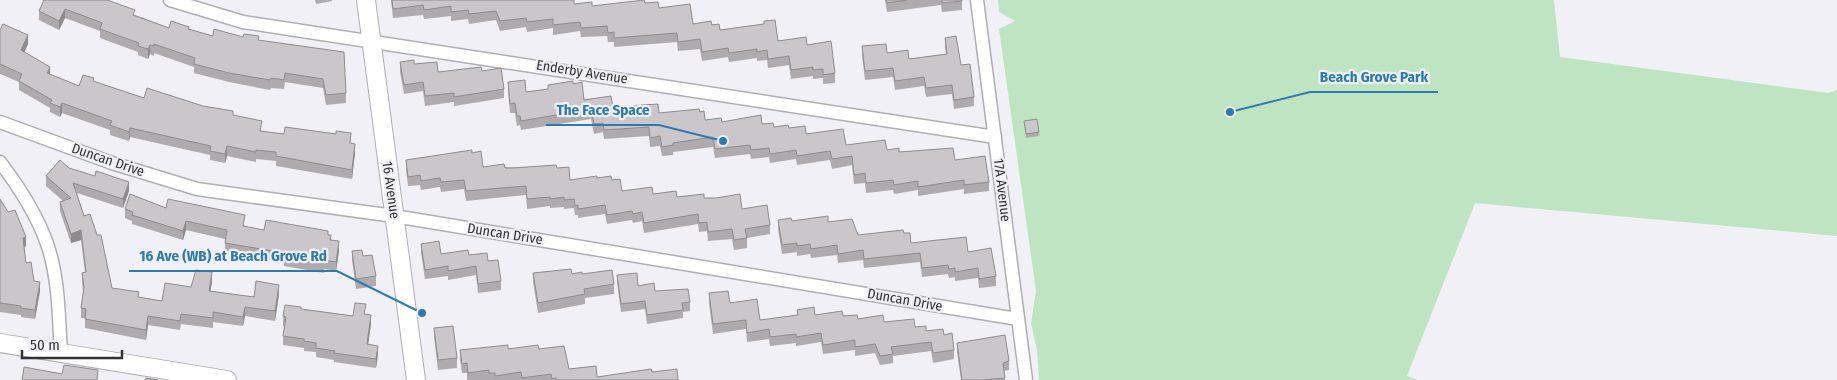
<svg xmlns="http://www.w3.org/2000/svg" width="1837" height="380" font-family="'Fira Sans Condensed',sans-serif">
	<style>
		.green { fill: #bee4c1 }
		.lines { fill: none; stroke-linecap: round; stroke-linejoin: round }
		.street-casing { stroke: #aeaeb3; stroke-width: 15 }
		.secondary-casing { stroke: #aeaeb3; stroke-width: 20 }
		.street { stroke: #fff; stroke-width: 12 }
		.secondary { stroke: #fff; stroke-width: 18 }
		.wall { fill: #afaaae }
		.shaded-wall { fill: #8e8b8d }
		.building { fill: #cbc6ca; stroke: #8e8b8d }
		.labels { text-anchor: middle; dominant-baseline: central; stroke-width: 4.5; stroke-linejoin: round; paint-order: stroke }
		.street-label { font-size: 14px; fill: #333335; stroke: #f1f0f6 }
		.leader { fill: none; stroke: #2d7bad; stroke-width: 2 }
		.callout-dot { fill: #2d7bad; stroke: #f1f0f6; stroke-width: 2 }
		.callout-label { font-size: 15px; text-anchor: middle; font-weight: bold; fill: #2d7bad; stroke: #f1f0f6; stroke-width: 4.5; stroke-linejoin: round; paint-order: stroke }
	</style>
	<rect width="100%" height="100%" fill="#f1f0f6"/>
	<path class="green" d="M998,0h556l6,57 268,36 9,-3v146l-362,-33 -68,173 11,4h-379l-2,-30 -6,-27 5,-32 -37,-262 16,-8 -16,-9z"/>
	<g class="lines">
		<g class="street-casing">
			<g id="street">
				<path d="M170,0l73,22 752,115"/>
				<path d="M977,0l49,380"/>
				<path d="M0,122l112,41 85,26 197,27 624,103"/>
				<path d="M0,162c22,29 44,63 52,99 7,30 7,62 9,93"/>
			</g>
		</g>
		<g class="secondary-casing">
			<g id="secondary">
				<path d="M366,0l50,380"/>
				<path d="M0,343l227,37"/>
			</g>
		</g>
		<use href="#street" class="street"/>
		<use href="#secondary" class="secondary"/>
	</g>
	<g class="wall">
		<path d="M42,0h65l28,15 34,13 20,1 24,7 46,4 87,53v10l-20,2 -3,-17 -38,-6 -1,7 -13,-1 -1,2 -41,-8 -35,-9v-6l-40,-14v3l-4,-2 -2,5 -10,-4v-3l-38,-14v-7l-35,-13 -6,12 -20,-10v-9l5,-10z"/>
		<path d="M315,0h17v1l-16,3z"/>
		<path d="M391,0h183v4l18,2 53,-3 14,5 34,16 19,1 8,5 44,-6v-3l14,20 29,4 28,28v10l-12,1v-6l-10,1v-3l-22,3 -2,-14 -21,3 -1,-8 -10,1v-3l-28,4 -1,-5 -26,4 -2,-12 -22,2 -1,-9 -63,5v-5h-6l-1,-6 -26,1 -1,-6 -27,4v-7l-26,4 -1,-5 -26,4 -4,-11 -27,4 -1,-5 -17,2v-5l-27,3 -1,-4 -30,3z"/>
		<path d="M885,0h77v10l-20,2 -1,-7 -54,7z"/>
		<path d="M0,30l28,14 -4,8 26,22 29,12 15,-4 50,16 89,17 29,16 89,13 4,9 -3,26 -76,-13v-5l-20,-2v3l-29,-6 -2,7 -15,-3v-5l-80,-18 -1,4 -19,-6v-5l-48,-17 -2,4 -10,-5v-4l-31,-18v-8l-19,-8z"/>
		<path d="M945,38l16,27 13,32v9l-20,3 -2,-15 -26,3 -2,-11 -29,4 -2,-13 -28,3 -3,-24v-10l47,13 37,-5 -1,-7z"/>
		<path d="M400,62l14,2 24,8 44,-1 22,18v9l-50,8v-4l-29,4 -2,-15 -19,3 -4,-22z"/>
		<path d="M508,82l18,10 22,-3v-4l25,-1 11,16 29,7 46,6 41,-1 5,8 57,4 12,3 15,1 17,6 40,11 41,5 12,2 56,8 34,22v9l-25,3v-5l-46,7v-6l-24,4 -1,-4 -27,3 -1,-10 -11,1 -2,-19 -20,4 -2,-9 -33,5 -1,-6 -26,4 -1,-6 -18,2 -1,-5 -35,4 -2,-11 -40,5v3l-11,1 -2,-10 -10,1 -1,-11 -45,3 -1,-7 -9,2 -3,-15 -70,11 -1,-5 -3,1 -2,-13h-5l-2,-22z"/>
		<path d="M1024,121l15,11v4l-13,2z"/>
		<path d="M472,153l11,14 74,1 13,12 27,-2 15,2 10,11 55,6 27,1 38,11 28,16v9l-23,4v10l-13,2 -2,-11 -24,2 -1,-10 -8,1 -1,-8 -54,9 -2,-12 -9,2 -1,-3 -25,4 -2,-10 -27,4v-3h-3l-1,-7 -10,1v-2l-14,1v-2l-23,3 -1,-14 -60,6 -2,-12 -23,3 -1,-5 -19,3 -1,-5 -12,1 -2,-17v-9z"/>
		<path d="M69,168l60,23 -6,17 -46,-15 7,23 28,72 27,9 23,4 29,-14 21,-5 -2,9 44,6 25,-3 -4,27 -30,-5 -2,10 -30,-4v6l-32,-4 -1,6 -32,-5 -2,15 -61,-12v-10h-4v-10l2,-16 -1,-10v-9l3,-1 -4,-32 -10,3 -11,-32v-9l3,-1 -17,-15v-10z"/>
		<path d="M0,199l26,47 -2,1 2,16 8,18 6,10 -5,28 -14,-2v-2l-21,-3z"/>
		<path d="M166,208l79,17 -1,2 20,3 64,5 11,16 -3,20 -12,-2v4l-40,-7v-4l-59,-9v-14l-39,-9 -3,10 -51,-16v-3l-7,-3v-9z"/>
		<path d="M778,220l14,1 36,1 30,13 46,-2 7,10 57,9 28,24v10l-17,2 -1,-10 -23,3v-4l-6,1 -1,-4 -26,3 -2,-15 -56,6 -1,-8 -25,3 -1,-8 -26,3 -1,-4 -13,2v-4l-15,2 -4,-25z"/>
		<path d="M421,244l20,10 28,1 19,6 13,20v9l-23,3 -2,-18 -28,5v-4l-23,3 -4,-26z"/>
		<path d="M352,251l11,5 13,20v10l-20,3 -4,-28z"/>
		<path d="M533,273l49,1 32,10v10l-29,4v6l-47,9 -5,-31z"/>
		<path d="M617,275l21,11 52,16v9l-7,1v6l-36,6 -2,-15 -24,3 -4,-29z"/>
		<path d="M709,293l21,10 30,17 37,-5v-5l18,5 28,1 72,11 11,4 18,4 10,15v9l-21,4 -2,-12 -38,5v7l-13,2 -5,-12 -20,3v-6l-32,4 -2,-12 -25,4v-3l-26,3 -1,-7 -22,3 -1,-13 -33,5 -4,-31z"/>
		<path d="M301,309l52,7 13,-2 5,10 -3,20 10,11 -2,13 -42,-6v-2l-18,-3v-5l-12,-1v-3l-21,-3v-9l2,-10h-2v-10z"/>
		<path d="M434,328l23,30v10l-19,2 -4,-33z"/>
		<path d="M957,343l52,18v9l-5,1 1,9h-44l-4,-28z"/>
		<path d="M508,349h31l30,20 28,8 55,-5 26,8h-211v-7h-5l-2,-14v-9z"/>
	</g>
	<g class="shaded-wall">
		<path d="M65,9v9l-6,12v-9z"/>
		<path d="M28,35v9l-7,15v-9z"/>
		<path d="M150,45v9l-2,5v-10z"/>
		<path d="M50,67v9l-3,-3z"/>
		<path d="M62,103v10l-2,4v-10z"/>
		<path d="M130,128v9l-1,4v-9z"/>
		<path d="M355,144v9l-3,26v-9z"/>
		<path d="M227,146v10l-2,7v-9z"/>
		<path d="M129,182v9l-6,17v-9z"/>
		<path d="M186,221v9l-3,10v-9z"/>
		<path d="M81,230v10l-10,3v-9z"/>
		<path d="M26,237v9l-3,2v-10z"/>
		<path d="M339,241v10l-3,20v-9z"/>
		<path d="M212,272v10l-3,18v-9z"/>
		<path d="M40,282v9l-5,28v-9z"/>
		<path d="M279,285v9l-4,27v-10z"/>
		<path d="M245,307v9l-2,10v-9z"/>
		<path d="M371,315v9l-4,29v-9z"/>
		<path d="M148,316v9l-2,15v-10z"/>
		<path d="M378,346v9l-2,13v-9z"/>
	</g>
	<g class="building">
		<path d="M44,0h63l28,10 -2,5 36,13 2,-7 18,6 -1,2 25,7 1,-7 29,8 1,-3 15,2 -1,4 86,12 2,41 -20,2 -3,-16 -38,-6 -1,7 -13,-2 -1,2 -41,-7 -35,-9 1,-6 -41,-14v2l-4,-1 -2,4 -10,-3 1,-3 -39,-14 2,-6 -2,-1 -35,-13 -6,12 -20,-10z"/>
		<path d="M392,0h182v4l18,-2v4l52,-6 1,3 13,-1 1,6 31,-4 3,20 18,-3 1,4 7,-1 1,6 44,-6v-3l11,-1 3,21 28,-4 1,8 24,-4 4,32 -12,2v-6l-10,1v-3l-22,3 -2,-14 -21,3 -1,-9 -10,2v-3l-28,4 -1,-5 -26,4 -2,-13 -22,3 -1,-9 -63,5v-6l-6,1 -1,-7 -26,2 -1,-6 -27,3v-6l-26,3 -1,-4 -26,3 -4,-10 -27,3 -1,-4 -17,2v-6l-27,4 -1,-5 -30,4z"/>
		<path d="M886,0h21l-20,3z"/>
		<path d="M942,0h20v1l-20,2z"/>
		<path d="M3,24l25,11 -7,15 29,17 -3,6 32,13 4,-11 11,3 -1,3 51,17 3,-10 56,18 30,5v4l29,6 -2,10 24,3 1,-7 51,7v-3l15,2 -1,10 5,1 -3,26 -76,-14v-4l-20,-2v2l-29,-6 -2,8 -15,-3 1,-5 -81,-18 -1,4 -19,-7 2,-4 -50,-18 -2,4 -10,-4 2,-3 -33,-19 3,-7 -22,-10v-34z"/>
		<path d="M956,36l5,29 9,-1 4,33 -20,3 -2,-15 -26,3 -2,-11 -29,4 -2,-13 -28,3 -3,-25 24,-2 1,9 21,-3 1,9 38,-5 -2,-16z"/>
		<path d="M414,60v4l23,-2 1,10 43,-5 1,4 19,-3 3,21 -50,8v-4l-29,3 -2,-14 -19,3 -4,-23z"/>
		<path d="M525,80l1,12 22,-3v-4l25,-4v3l9,-2 2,18 27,-4 2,11 45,-3 1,9 40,-4 1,3 4,-1 1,9 16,-2 1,4 39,-7 1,9 11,-1 1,4 14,-2 1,3 16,-2 1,8 37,-5 3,16 39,-5 2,10 12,-2v4l54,-4 2,12 30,-4 4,26 -25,3v-5l-46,7v-6l-24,4 -1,-5 -27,3 -1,-10 -11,2 -2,-19 -20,3 -2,-8 -33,5 -1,-6 -26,4 -1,-6 -18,2 -1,-5 -35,4 -2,-12 -40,6v2l-11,2 -2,-11 -10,2 -1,-11 -45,3 -1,-7 -9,1 -3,-15 -70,12 -1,-5h-3l-2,-13 -5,1 -2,-22z"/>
		<path d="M1037,119l2,13 -13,2 -2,-13z"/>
		<path d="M472,150v3l9,-2 2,16 21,-3 1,4h8l43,-3 1,3 12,-1 1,13 27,-4v2l14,-2 1,4 8,-1 2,12 30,-4 1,7 23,-3 1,6 27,-3v4h12l24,-4 2,15 25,-4 3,20 -25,4 2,9 -13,2 -2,-11 -24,3 -1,-10 -8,1 -1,-9 -54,9 -2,-11 -9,2 -1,-3 -25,4 -2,-10 -27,4v-4l-3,1 -1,-7 -10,1v-3l-14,2v-2l-23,2 -1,-13 -60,5 -2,-11 -23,2 -1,-4 -19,3 -1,-6 -12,2 -2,-17z"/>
		<path d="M60,160l9,8 26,8 1,-5 33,11 -6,17 -50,-16 11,33 6,-2 7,21h4l11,53 27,4 -1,5 24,4 3,-18 26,4 5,-17 16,2 -3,19 45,6 2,-16 23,4 -4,26 -30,-4 -2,10 -30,-5v6l-32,-4 -1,7 -32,-5 -2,14 -61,-11 1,-10 -5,-1 3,-21 -2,-14 4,-1 -5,-42 -10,4 -11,-32 11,-4 -25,-22z"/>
		<path d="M130,194l36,14 2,-9 77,16 -2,11 21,4 2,-10 62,11v4h3l-1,5 9,1 -3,21 -12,-2v3l-40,-7 1,-3 -60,-10 2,-13 -41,-9 -3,10 -51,-16 1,-3 -8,-3z"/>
		<path d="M0,199l8,13 7,-2 11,27 -3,1 3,25 5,-1 3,19 6,1 -5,28 -14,-2v-2l-21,-3z"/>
		<path d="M828,216v6l24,-3 6,16 45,-5 1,3h6l1,10 55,-6 2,15 23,-4 5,28 -17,3 -1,-11 -23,4v-4l-6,1 -1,-4 -26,3 -2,-15 -56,6 -1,-9 -25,4 -1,-9 -26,4 -1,-5 -13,2v-3l-15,2 -4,-25 13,-2 1,3z"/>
		<path d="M439,241l2,13 27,-4 1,5 18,-2 1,8 10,-1 3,21 -23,3 -2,-18 -28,5v-5l-23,4 -4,-26z"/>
		<path d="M362,250l1,6 9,-1 4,21 -20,3 -4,-28z"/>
		<path d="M571,269l1,5 10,-2v2l30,-4 2,14 -30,5 1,5 -47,9 -5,-30z"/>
		<path d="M637,273l1,13 16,-3 1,8 33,-2 2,13 -8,1 1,7 -36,5 -2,-14 -24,3 -4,-29z"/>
		<path d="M728,291l2,12 27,-4 3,21 38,-5 -1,-5 17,-3 1,8 27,-4 1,5 14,-1 1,4 25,-4 1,7 30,-3 1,8 11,-1v5l17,-2 1,6 8,-2 2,17 -21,3 -2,-11 -40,5 2,7 -13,2 -5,-12 -20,3v-7l-32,5 -2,-12 -25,4v-3l-26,3 -1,-8 -22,4 -1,-13 -33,4 -4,-31z"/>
		<path d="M355,303l11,1 -2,10 7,1 -4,29 11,2 -2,13 -42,-6 1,-2 -19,-3v-5l-12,-2v-2l-21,-3 3,-19 -3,-1 2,-11 16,2v2l52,7z"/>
		<path d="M453,326l4,32 -19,2 -4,-32z"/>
		<path d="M1005,335l4,26 -6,2 2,15 -23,2h-20l-5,-37z"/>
		<path d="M508,345v4l30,-4 1,4 25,-3 5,23 27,-3 1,11 54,-8 1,3 25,-3 1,11h-122v-2l-4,1 -1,-5 -29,4 -1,-6 -26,4v-3h-6v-3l-21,3 -1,-10 -5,1 -2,-14z"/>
		<path d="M64,365l34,5 -1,10h-75l2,-13 38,7z"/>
		<path d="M146,378l12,2h-13z"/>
	</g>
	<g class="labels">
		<g class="street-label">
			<text transform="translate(582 72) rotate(9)">Enderby Avenue</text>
			<text transform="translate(108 160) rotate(19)">Duncan Drive</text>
			<text transform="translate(391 190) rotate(82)">16 Avenue</text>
			<text transform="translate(1002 190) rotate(83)">17A Avenue</text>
			<text transform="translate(505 234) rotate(9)">Duncan Drive</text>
			<text transform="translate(905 300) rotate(10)">Duncan Drive</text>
		</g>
	</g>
	<path class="leader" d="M1230 112L1310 92H1438M723 141L659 125H546M422 313L337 271H129"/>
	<g class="callout-dot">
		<circle cx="1230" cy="112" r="5"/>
		<circle cx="723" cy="141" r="5"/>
		<circle cx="422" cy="313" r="5"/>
	</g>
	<g class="callout-label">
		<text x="1374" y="82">Beach Grove Park</text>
		<text x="603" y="115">The Face Space</text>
		<text x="233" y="261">16 Ave (WB) at Beach Grove Rd</text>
	</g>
	<path d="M22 350v8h100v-8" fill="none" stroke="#333335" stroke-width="2.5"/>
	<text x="30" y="350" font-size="15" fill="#333335" stroke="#f1f0f6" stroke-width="4" paint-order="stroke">50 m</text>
</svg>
